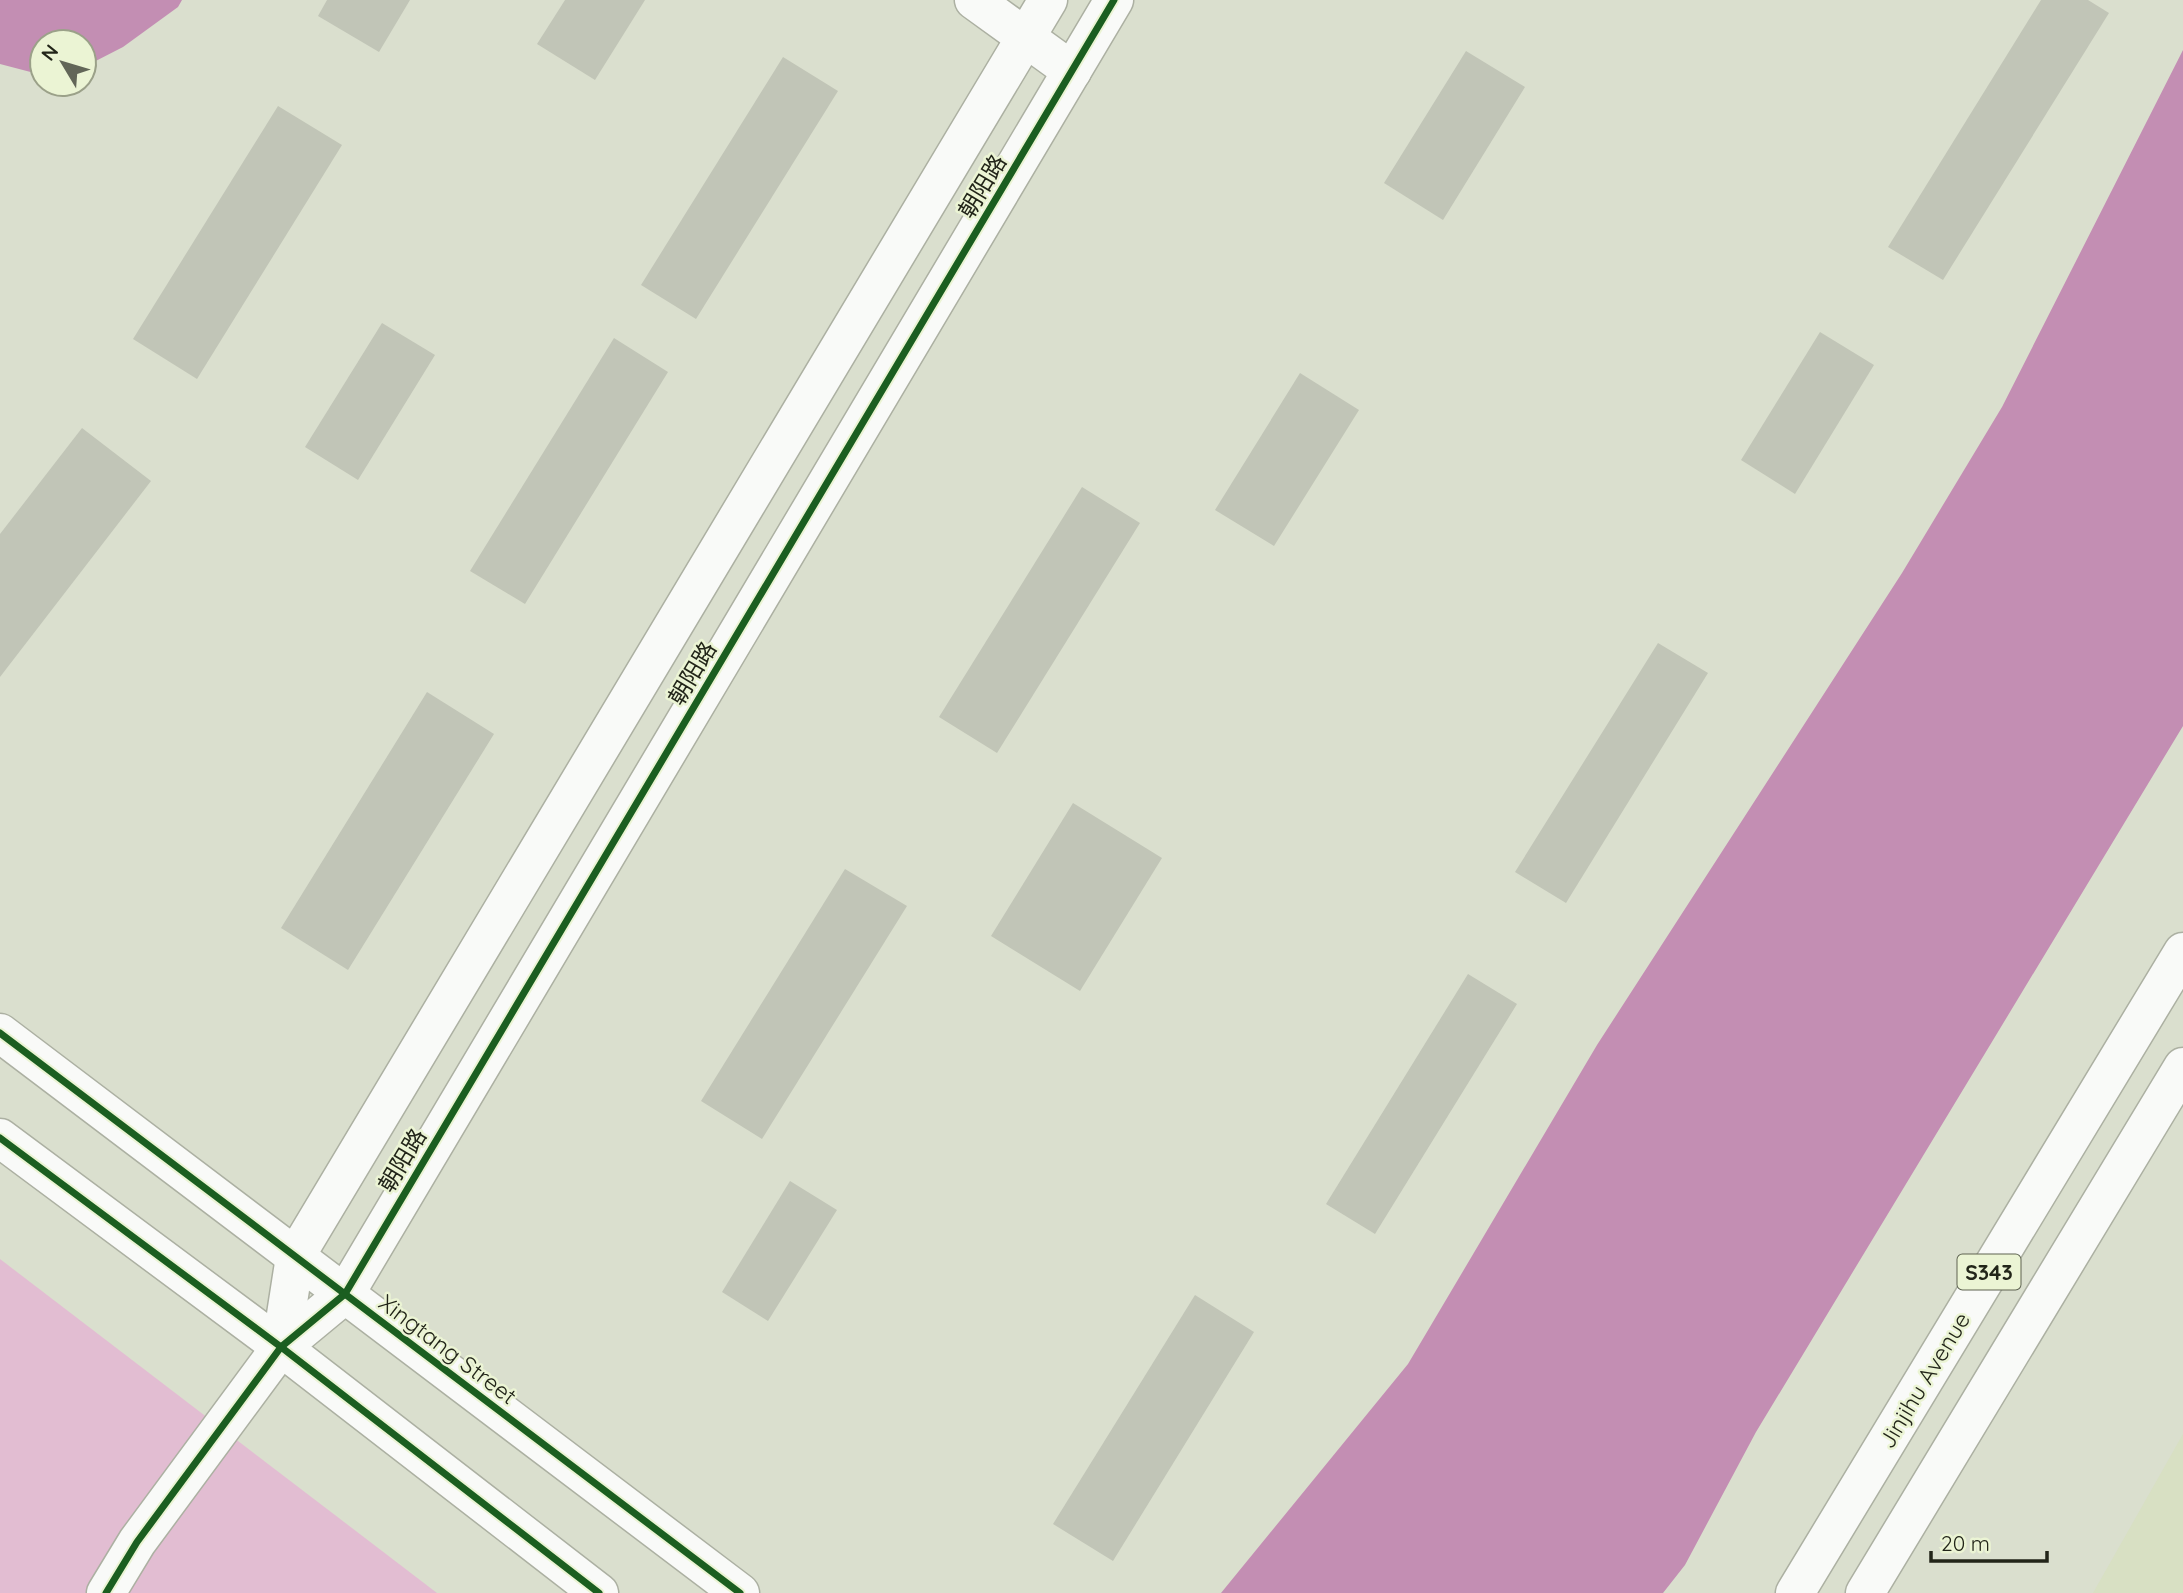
<svg xmlns="http://www.w3.org/2000/svg" width="2183" height="1593" font-family="Quicksand,'Noto Sans SC',sans-serif">
	<style>
		.built { fill: #d8e0c3 }
		.green { fill: #e2bdd2 }
		.water { fill: #c38eb3 }
		.building { fill: #c1c5b7 }
		.lines { fill: none; stroke-linecap: round; stroke-linejoin: round }
		.secondary-casing { stroke: #acb0a2; stroke-width: 41 }
		.primary-casing { stroke: #acb0a2; stroke-width: 41 }
		.secondary { stroke: #f9faf8; stroke-width: 38 }
		.primary { stroke: #f9faf8; stroke-width: 38 }
		.cycleway-casing { stroke: #ebf4d4; stroke-width: 11 }
		.cycleway { stroke: #1b5e20; stroke-width: 7 }
		.labels { text-anchor: middle; dominant-baseline: central; stroke-width: 5; stroke-linejoin: round; paint-order: stroke }
		.shield { fill: #ebf4d4; stroke: #5e6351; stroke-width: 2 }
		.shield-label { font-size: 21px; font-weight: bold; fill: #222519 }
		.street-label { font-size: 23px; fill: #222519; stroke: #ebf4d4 }
	</style>
	<rect width="100%" height="100%" fill="#dadfce"/>
	<path class="built" d="M2183,1434v159h-90z"/>
	<path class="green" d="M0,1259l437,334h-437z"/>
	<g class="water">
		<path d="M0,0h182l-4,7 -55,40 -39,20v-25h-42v33l-42,-11z"/>
		<path d="M2183,50v676l-427,706 -71,133 -22,28h-442l187,-229 189,-319 305,-472 100,-166z"/>
	</g>
	<g class="building">
		<path d="M327,0h83l-31,52 -61,-36z"/>
		<path d="M565,0h80l-50,80 -58,-36z"/>
		<path d="M2041,0h47l21,13 -166,267 -55,-33z"/>
		<path d="M1466,51l59,36 -82,133 -59,-37z"/>
		<path d="M783,57l55,34 -142,228 -55,-34z"/>
		<path d="M278,106l64,39 -145,234 -64,-40z"/>
		<path d="M382,323l53,32 -77,125 -53,-33z"/>
		<path d="M1820,332l54,33 -79,129 -54,-34z"/>
		<path d="M614,338l54,34 -143,232 -55,-33z"/>
		<path d="M1300,373l59,37 -85,136 -59,-36z"/>
		<path d="M82,428l69,53 -151,196v-143z"/>
		<path d="M1082,487l58,36 -143,230 -58,-36z"/>
		<path d="M1658,643l50,30 -142,230 -51,-31z"/>
		<path d="M427,692l67,42 -146,236 -67,-42z"/>
		<path d="M1073,803l89,55 -82,133 -89,-55z"/>
		<path d="M845,869l62,37 -145,233 -61,-38z"/>
		<path d="M1468,974l49,30 -142,230 -49,-30z"/>
		<path d="M790,1181l47,29 -69,111 -46,-29z"/>
		<path d="M1195,1295l59,37 -141,229 -60,-37z"/>
	</g>
	<g class="lines">
		<g class="secondary-casing">
			<g id="secondary">
				<path d="M974,0l98,71"/>
				<path d="M281,1347l14,-90 753,-1257"/>
				<path d="M106,1593l31,-51 144,-195 64,-53 769,-1294"/>
			</g>
		</g>
		<g class="primary-casing">
			<g id="primary">
				<path d="M0,1033l740,560"/>
				<path d="M0,1138l281,209 318,246"/>
				<path d="M1795,1593l388,-641"/>
				<path d="M1865,1593l318,-526"/>
			</g>
		</g>
		<use href="#secondary" class="secondary"/>
		<use href="#primary" class="primary"/>
		<g class="cycleway-casing">
			<g id="cycleway">
				<path d="M0,1033l740,560"/>
				<path d="M0,1138l281,209 318,246"/>
				<path d="M106,1593l31,-51 144,-195 64,-53 769,-1294"/>
			</g>
		</g>
		<use href="#cycleway" class="cycleway"/>
	</g>
	<g class="labels">
		<rect class="shield" x="1957.5" y="1254.5" width="63" height="35" rx="5"/>
		<g class="shield-label">
			<text x="1989" y="1272">S343</text>
		</g>
		<g class="street-label">
			<text transform="translate(982 186) rotate(-59)">朝阳路</text>
			<text transform="translate(692 673) rotate(-59)">朝阳路</text>
			<text transform="translate(402 1160) rotate(-59)">朝阳路</text>
			<text transform="translate(448 1349) rotate(37)">Xingtang Street</text>
			<text transform="translate(1924 1380) rotate(-59)">Jinjihu Avenue</text>
		</g>
	</g>
	<g transform="translate(63 63) rotate(308)"><circle r="33" fill="#ebf4d4" stroke="#9ba189" stroke-width="2"/>
	<path d="M0-5L12 26L0 18L-12 26Z" fill="#626658"/>
	<text y="-10" font-size="19" font-weight="bold" text-anchor="middle" fill="#222519">N</text>
	</g>
	<path d="M1931 1551v10h116v-10" fill="none" stroke="#222519" stroke-width="3.5"/>
	<text x="1941" y="1551" font-size="21" fill="#222519" stroke="#ebf4d4" stroke-width="5" paint-order="stroke">20 m</text>
</svg>
